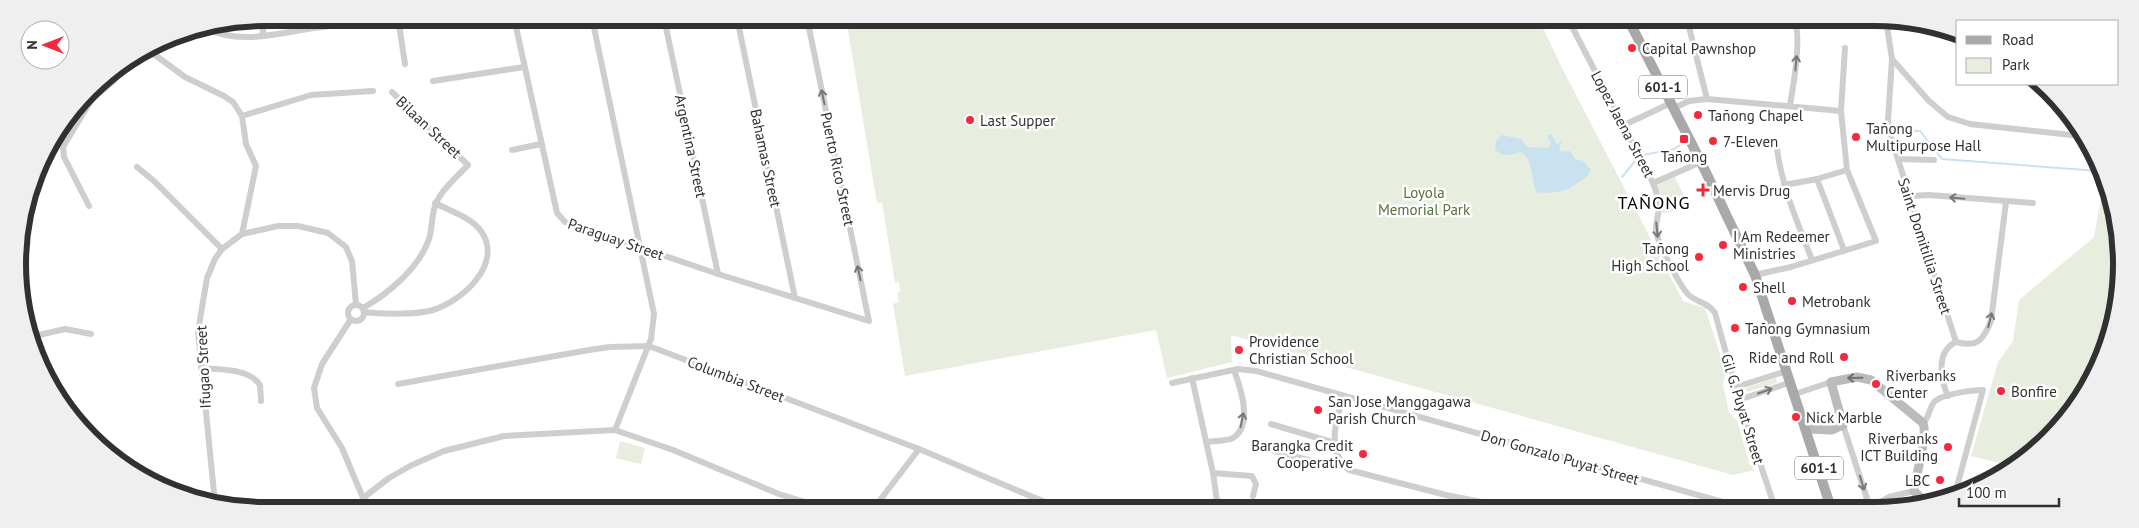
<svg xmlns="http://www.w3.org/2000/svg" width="2139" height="528" font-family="'PT Sans',sans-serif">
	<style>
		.green { fill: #e7eedf }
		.water { fill: #cae1ef }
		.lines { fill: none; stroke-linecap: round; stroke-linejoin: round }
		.stream { stroke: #cae1ef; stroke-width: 2 }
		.street { stroke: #cecece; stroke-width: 6 }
		.secondary { stroke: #bbb; stroke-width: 9 }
		.primary { stroke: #a9a9a9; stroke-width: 10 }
		.oneway { stroke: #787878 }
		.oneway2 { stroke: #6f6f6f }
		.poi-dot { fill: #f12a3d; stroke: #fff; stroke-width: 2 }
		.labels { text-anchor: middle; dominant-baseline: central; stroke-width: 5; stroke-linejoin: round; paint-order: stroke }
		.shield { fill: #fff; stroke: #6f6f6f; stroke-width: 1 }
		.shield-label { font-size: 14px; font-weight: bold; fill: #313131 }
		.poi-label { font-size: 15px; fill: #313131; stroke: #fff; text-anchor: start }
		.street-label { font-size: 15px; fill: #313131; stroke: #fff }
		.park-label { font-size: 15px; fill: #55703b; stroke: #fff }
		.quarter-label { font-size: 18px; letter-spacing: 1px; fill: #000; stroke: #fff }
		.rim { fill: none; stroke: #313131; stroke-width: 6 }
	</style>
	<rect width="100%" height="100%" fill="#fff"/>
	<g class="green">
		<path d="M846,18l693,1 22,47 122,235 22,7 21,64 -3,12 6,29 8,7 13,45 5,5 -22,5 -502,-140 1,27 -65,16 -11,-48 -251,46 -12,-72 6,-2 -2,-9 3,-1 -1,-10 -4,1 -13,-81 -5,1z"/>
		<path d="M1674,175l14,29 -20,9h-6l1,-8 -7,-22z"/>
		<path d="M2104,182l9,18 6,96 -7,24 -14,33 -4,22 -45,64 -38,27 -40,-10 27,-94 15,-21 6,-41 75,-63z"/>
		<path d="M1776,378l1,5 -30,9 -2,-4z"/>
		<path d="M620,441l25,7 -4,16 -25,-6z"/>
	</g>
	<path class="water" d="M1551,134l6,10 7,-4 -5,6 2,6 9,-1 5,8 8,2 8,9 -4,7c-7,3 -11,8 -17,11 -9,4 -24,6 -33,4 -7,-13 -2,-29 -16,-40 -11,2 -17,7 -26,-3 0,-6 2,-11 7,-14l19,4 6,8 20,1 4,-3 -4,-10z"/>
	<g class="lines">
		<g class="stream">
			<path d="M1895,130l25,1 22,28 157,12"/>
			<path d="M1643,155l31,-6 6,-4"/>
			<path d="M1622,177l14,-17"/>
		</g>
		<g class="street">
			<path d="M398,18l7,46"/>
			<path d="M514,18l43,195 8,9 153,52 151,47 -62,-303"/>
			<path d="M592,18l62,296 -3,25 -36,91"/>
			<path d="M664,18l54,256"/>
			<path d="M737,18l58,280"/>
			<path d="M1568,19l85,164c3,8 6,16 6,26 -1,9 -5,17 -2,26 3,12 24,54 33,61 9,7 19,7 25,17l24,87 36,108"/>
			<path d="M1687,19l20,80"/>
			<path d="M1789,19l5,2c8,13 -1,67 -4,84"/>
			<path d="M1886,20l6,39 -4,61 1,11 67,211"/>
			<path d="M208,29c31,16 73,4 106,-1 27,-3 54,-7 80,-10"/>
			<path d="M262,36l4,-18"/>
			<path d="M143,53l12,2 30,22 39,19 9,6 9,14 4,28 10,22 -14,68"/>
			<path d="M1892,59l37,42 19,16 22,7 111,12"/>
			<path d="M433,81l91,-14"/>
			<path d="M1674,108l15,-7 18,-2 134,12"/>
			<path d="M242,116l69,-21 62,-4"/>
			<path d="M1622,126l49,-23"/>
			<path d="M1777,149c5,38 21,75 35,111"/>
			<path d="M512,150l29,-6"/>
			<path d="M1898,159l36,1"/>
			<path d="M137,167l17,14 68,68"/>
			<path d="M1817,179l27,71"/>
			<path d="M1653,183l48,-21"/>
			<path d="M1784,185l33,-6 30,-9"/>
			<path d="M1909,196l20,-1 104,8"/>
			<path d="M89,206l-25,-49 -1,-10 29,-48 22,-18 8,-15"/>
			<path d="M1755,275l36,-8 85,-26 -29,-71 -6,-59 4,-63"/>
			<circle cx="356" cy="313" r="8"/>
			<path d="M363,308c26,-15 56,-40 66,-69 4,-12 2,-27 8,-38 7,-14 20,-24 31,-36l-76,-73"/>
			<path d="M364,312c17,2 52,3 69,-2 29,-9 71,-46 48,-79 -10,-14 -31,-20 -46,-28"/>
			<path d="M351,319l-29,45 -8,24 3,20 25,40 21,50 1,10"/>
			<path d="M30,337l35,-8 26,5"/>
			<path d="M1956,342c22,6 27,-2 35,-21l15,-119"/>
			<path d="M201,368c18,2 48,0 59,17l1,16"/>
			<path d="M1192,378l21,95 5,35"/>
			<path d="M1172,383l66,-14 18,2 488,137"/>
			<path d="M398,384l191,-34 21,-3 39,-1 270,103 140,59"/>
			<path d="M1736,387l51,-16"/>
			<path d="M1795,394l36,-12"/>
			<path d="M1948,396c-8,-17 -12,-45 8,-54"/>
			<path d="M1343,397c-7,24 -17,54 6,73l97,25 66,13"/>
			<path d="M1739,400l52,-18"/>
			<path d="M1923,423c7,-6 6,-16 12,-22 8,-7 37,-11 48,-11l-28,104"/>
			<path d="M1271,424l64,19"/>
			<path d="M1843,425l27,83"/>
			<path d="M1206,442c8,-1 21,-1 27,-4 21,-13 7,-52 1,-68"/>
			<path d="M1274,451l53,14 18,1"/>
			<path d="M1213,473l39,3 4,8 -3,12"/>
			<path d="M363,498l26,-20 23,-13 32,-14 60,-15 111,-6 58,20 106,44 46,14"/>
			<path d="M215,503l-17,-172 9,-53 8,-19 7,-10 20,-15 36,-8h20l30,7 18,14 6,14 4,43"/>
			<path d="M874,508l45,-59"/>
			<path d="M1870,508l19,-11 25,-6"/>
		</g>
		<path class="secondary" d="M1806,429l26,1 11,-5 -12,-43 26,-5 14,3 52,43c5,14 -7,50 -9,68l7,7 11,3"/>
		<path class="primary" d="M1628,19l73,143 54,113 76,233"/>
	</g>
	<defs><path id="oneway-shaft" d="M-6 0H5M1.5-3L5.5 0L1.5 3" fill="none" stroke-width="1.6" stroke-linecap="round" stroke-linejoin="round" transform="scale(1.25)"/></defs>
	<g class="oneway">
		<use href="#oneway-shaft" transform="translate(1796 63) rotate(-85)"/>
		<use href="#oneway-shaft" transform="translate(823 97) rotate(-102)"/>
		<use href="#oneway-shaft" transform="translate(1957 198) rotate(-175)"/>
		<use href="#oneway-shaft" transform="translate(1657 230) rotate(84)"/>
		<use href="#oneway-shaft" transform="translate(859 273) rotate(-102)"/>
		<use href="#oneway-shaft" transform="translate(1990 320) rotate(-76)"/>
		<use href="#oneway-shaft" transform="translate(1765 391) rotate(-19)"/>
		<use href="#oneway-shaft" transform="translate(1242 420) rotate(-79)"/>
		<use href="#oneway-shaft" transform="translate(1862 483) rotate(73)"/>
	</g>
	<use class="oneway2" href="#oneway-shaft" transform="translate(1855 378) rotate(179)"/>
	<g class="poi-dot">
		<circle cx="1632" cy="48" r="5"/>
		<circle cx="1698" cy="115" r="5"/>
		<circle cx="970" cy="120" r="5"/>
		<circle cx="1856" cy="137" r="5"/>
		<rect x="1679" y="134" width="10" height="10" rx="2.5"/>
		<circle cx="1713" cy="141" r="5"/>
		<path d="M1700.5 182.5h5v5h5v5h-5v5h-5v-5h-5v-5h5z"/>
		<circle cx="1723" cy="245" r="5"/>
		<circle cx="1699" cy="257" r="5"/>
		<circle cx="1743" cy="287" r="5"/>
		<circle cx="1792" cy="301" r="5"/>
		<circle cx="1735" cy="328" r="5"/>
		<circle cx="1239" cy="350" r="5"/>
		<circle cx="1844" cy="357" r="5"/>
		<circle cx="1876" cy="384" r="5"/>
		<circle cx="2001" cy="391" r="5"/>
		<circle cx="1318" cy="410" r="5"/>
		<circle cx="1796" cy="417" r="5"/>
		<circle cx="1948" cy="447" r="5"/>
		<circle cx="1363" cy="454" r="5"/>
		<circle cx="1940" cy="480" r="5"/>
	</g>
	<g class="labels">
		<g class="shield">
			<rect x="1639" y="75.5" width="48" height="23" rx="4"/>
			<rect x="1795" y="456.5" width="48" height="23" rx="4"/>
		</g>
		<g class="shield-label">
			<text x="1663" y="87">601-1</text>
			<text x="1819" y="468">601-1</text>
		</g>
		<g class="poi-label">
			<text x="1642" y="48">Capital Pawnshop</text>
			<text x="1708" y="115">Tañong Chapel</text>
			<text x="980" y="120">Last Supper</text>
			<text x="1866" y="128">Tañong<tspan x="1866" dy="17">Multipurpose Hall</tspan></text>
			<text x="1723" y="141">7-Eleven</text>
			<text x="1684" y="156" text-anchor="middle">Tañong</text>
			<text x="1713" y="190">Mervis Drug</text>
			<text x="1733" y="236">I Am Redeemer<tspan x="1733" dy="17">Ministries</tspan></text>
			<text x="1689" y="248" text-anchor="end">Tañong<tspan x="1689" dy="17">High School</tspan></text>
			<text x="1753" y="287">Shell</text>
			<text x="1802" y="301">Metrobank</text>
			<text x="1745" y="328">Tañong Gymnasium</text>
			<text x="1249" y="341">Providence<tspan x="1249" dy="17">Christian School</tspan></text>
			<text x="1834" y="357" text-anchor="end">Ride and Roll</text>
			<text x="1886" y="375">Riverbanks<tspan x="1886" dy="17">Center</tspan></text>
			<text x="2011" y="391">Bonfire</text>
			<text x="1328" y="401">San Jose Manggagawa<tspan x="1328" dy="17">Parish Church</tspan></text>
			<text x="1806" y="417">Nick Marble</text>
			<text x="1938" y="438" text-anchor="end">Riverbanks<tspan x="1938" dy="17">ICT Building</tspan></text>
			<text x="1353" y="445" text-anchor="end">Barangka Credit<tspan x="1353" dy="17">Cooperative</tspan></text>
			<text x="1930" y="480" text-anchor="end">LBC</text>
		</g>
		<g class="street-label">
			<text transform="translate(1623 124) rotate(62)">Lopez Jaena Street</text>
			<text transform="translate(429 127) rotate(43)">Bilaan Street</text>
			<text transform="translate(691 146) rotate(78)">Argentina Street</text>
			<text transform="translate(766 158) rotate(78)">Bahamas Street</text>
			<text transform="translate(838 169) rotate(78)">Puerto Rico Street</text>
			<text transform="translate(616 239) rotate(19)">Paraguay Street</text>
			<text transform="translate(1925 246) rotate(72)">Saint Domitillia Street</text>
			<text transform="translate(203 367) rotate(-93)">Ifugao Street</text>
			<text transform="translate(736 379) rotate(21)">Columbia Street</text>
			<text transform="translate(1743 409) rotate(73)">Gil G. Puyat Street</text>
			<text transform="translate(1560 457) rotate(16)">Don Gonzalo Puyat Street</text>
		</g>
		<g class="park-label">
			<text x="1424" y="192">Loyola<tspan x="1424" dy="17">Memorial Park</tspan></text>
		</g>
		<g class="quarter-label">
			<text x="1654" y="202">TAÑONG</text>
		</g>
	</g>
	<path d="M0 0H2139V528H0ZM264 26H1875A238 238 0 0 1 2113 264V264A238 238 0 0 1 1875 502H264A238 238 0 0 1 26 264V264A238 238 0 0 1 264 26Z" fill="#efefef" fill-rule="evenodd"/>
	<path class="rim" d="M264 26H1875A238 238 0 0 1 2113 264V264A238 238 0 0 1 1875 502H264A238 238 0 0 1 26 264V264A238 238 0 0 1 264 26Z"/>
	<rect x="1956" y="20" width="162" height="65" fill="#ffffff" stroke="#adadad"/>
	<rect x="1966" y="36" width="25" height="8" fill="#a9a9a9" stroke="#adadad"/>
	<text x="2002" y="45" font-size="15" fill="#313131">Road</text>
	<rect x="1966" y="58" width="25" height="15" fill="#e7eedf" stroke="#adadad"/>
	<text x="2002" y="70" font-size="15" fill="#313131">Park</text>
	<g transform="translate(45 45) rotate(270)"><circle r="24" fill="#ffffff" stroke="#adadad"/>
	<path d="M0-4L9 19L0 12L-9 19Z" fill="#f12a3d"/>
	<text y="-8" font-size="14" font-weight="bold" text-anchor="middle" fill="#313131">N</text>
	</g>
	<path d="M1959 498v8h100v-8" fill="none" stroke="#313131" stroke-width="2.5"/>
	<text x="1966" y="498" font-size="15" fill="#313131" stroke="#ffffff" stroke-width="4" paint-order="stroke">100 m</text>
</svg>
